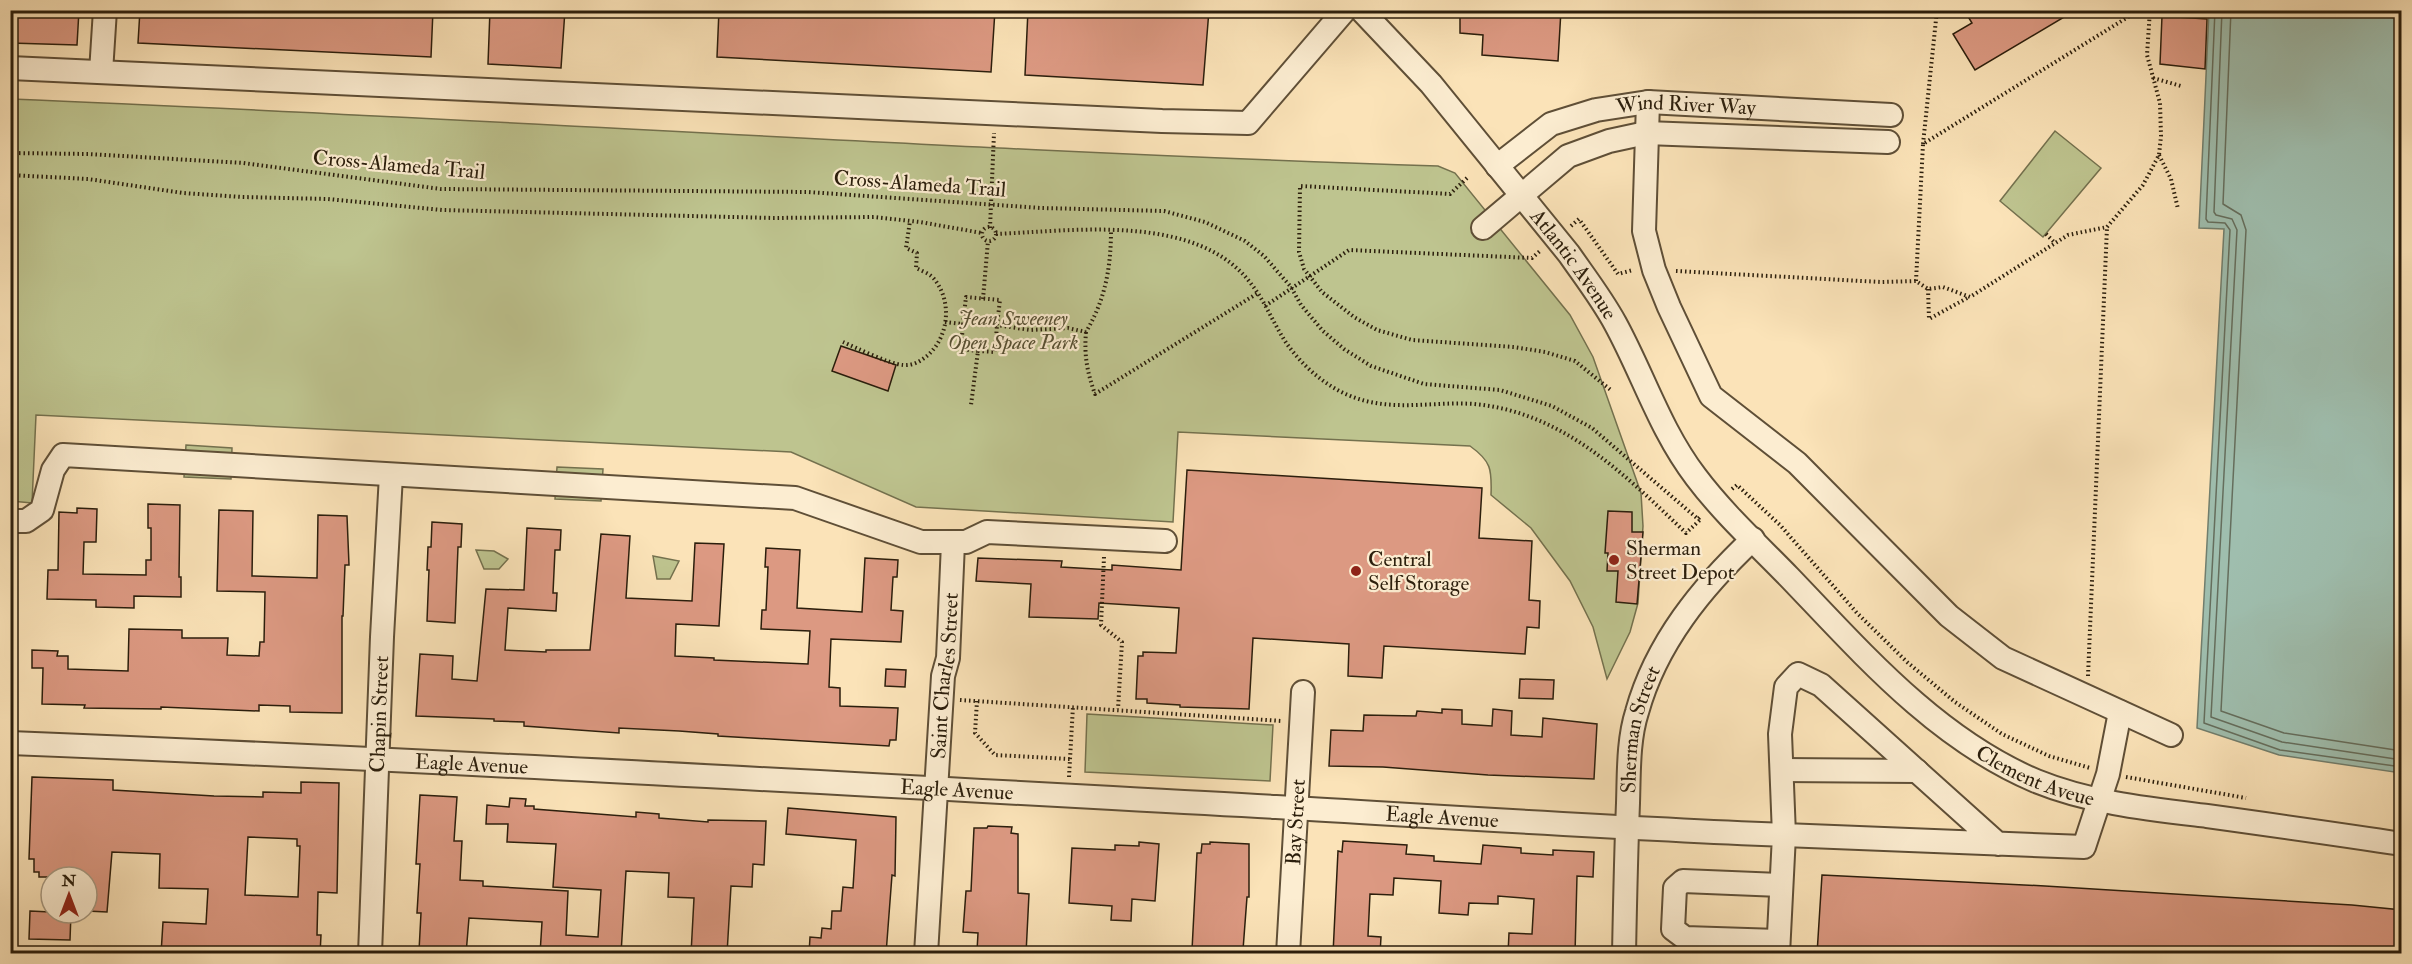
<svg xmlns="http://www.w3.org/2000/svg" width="2412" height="964" font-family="'IM FELL Double Pica',serif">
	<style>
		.green { fill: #bec48f; stroke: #74714e; stroke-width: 1.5 }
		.water { fill: #9fbeae; stroke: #717e6d; stroke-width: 1.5 }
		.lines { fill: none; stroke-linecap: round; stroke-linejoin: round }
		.shore { stroke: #656e5d; stroke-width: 1.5 }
		.building { fill: #dc9982; stroke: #2b1e0c; stroke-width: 1.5; fill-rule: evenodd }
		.minor-casing { stroke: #5f4f37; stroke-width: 26 }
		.path { stroke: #2b1e0c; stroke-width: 4; stroke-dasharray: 1.5 3; stroke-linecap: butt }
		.minor { stroke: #fcedd1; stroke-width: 22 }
		.poi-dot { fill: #8f2418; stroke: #fcedd1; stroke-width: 2 }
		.labels { text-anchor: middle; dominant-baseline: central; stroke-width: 4.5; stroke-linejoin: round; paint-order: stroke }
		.street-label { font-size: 21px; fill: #2b1e0c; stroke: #fcedd1 }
		.park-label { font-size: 21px; font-style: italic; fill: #575033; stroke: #fcedd1 }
		.poi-label { font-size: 21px; fill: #2b1e0c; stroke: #fcedd1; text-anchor: start }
	</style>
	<rect width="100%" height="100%" fill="#fbe3b8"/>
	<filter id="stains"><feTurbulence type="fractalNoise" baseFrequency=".00333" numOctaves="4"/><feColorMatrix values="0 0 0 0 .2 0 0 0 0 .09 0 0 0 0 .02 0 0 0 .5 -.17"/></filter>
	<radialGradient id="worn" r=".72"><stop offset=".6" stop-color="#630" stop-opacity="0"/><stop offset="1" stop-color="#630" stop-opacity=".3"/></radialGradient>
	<g class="green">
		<path d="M11,99c475,19 951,52 1427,67l17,7 115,142 23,42 48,136 2,33 -5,77 -8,29 -23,47 -14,-52 -23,-46 -39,-53 -40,-33c1,-26 0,-34 -21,-49l-292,-14 -5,90 -257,-15 -125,-55 -755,-37 -4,88 -21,-2z"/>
		<path d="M2055,131l46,37 -58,69 -43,-36z"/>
		<path d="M186,445l46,3 -1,31 -47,-2z"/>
		<path d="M557,467l46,2 -2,32 -46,-2z"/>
		<path d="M476,550l18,1 14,8 -9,10h-15z"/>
		<path d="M653,556l26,5 -9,18h-13z"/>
		<path d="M1087,714l186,11 -3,56 -185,-9z"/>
	</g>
	<path class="water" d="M2209,11h192v762l-122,-18 -82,-27 27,-499 -25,-1z"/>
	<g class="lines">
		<g class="shore">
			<path d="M2215,10l-9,209 2,3 17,1 5,7 -26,493 76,27 122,17"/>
			<path d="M2222,10l-8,202 2,3 16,4 5,11 -26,487 71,25 120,18"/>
			<path d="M2231,10l-8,194 18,11 5,15 -25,481 63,22 118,18"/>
		</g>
	</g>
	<g class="building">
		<path d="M10,10h69l-2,35 -67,-2z"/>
		<path d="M140,10h293l-2,47 -293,-14z"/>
		<path d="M490,10h75l-4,58 -73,-4z"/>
		<path d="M719,10h276l-4,62 -274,-15z"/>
		<path d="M1028,10h181l-6,75 -178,-10z"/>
		<path d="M1460,10h101l-3,51 -76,-6 1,-20 -23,-2z"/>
		<path d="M1964,10h112l-101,60 -22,-36 19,-11z"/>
		<path d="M2162,16l45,3 -2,50 -45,-5z"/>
		<path d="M841,346l55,19 -8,26 -56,-20z"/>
		<path d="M1187,470l295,18 -3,50 53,3 -3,59 11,1 -1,27 -12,-1 -2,27 -141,-8 -2,32 -34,-2 1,-32 -96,-6 -4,71 -69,-2v-2l-33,-2v-4h-11l2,-43h5v-4l33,1 3,-45 -80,-5 -1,16 -69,-2 2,-33 -55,-3 2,-23 84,3 -1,6 51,3v-5l69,5z"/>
		<path d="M148,504l32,1 -1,72h2v20l-47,-1v12l-38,-1v-7l-49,-1 1,-29h10l1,-58 18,1v-5l20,1 -1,33h-12l-1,32 63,1v-15h5v-32h-3z"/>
		<path d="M219,510l34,1 -1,65 65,2 1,-63 29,1 2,49h-4l-2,51h-1v97l-52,-1v-6l-31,-1v6l-98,-4v2l-77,-1 1,-3 -43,-1 1,-36h-11v-18l26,1 -1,5h11v13l60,2 1,-42 53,1v8h46l-1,17 32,1 1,-14h4l1,-50 -48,-1z"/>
		<path d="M1608,511l24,1v20h11l-6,72 -21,-2 2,-31h-11l1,-18h-3z"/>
		<path d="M432,522l30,2 -1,23h-3l-3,76 -28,-2 2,-51h-2l1,-23h3z"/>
		<path d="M527,528l34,2 -1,20h-5l-2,43h4l-1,18 -48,-3 -3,42 41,2v-2h44l11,-116 29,2 -4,62 66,3 3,-58 29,1 -5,82 -43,-2 -1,32 39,2v2l94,4 2,-33 -49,-2 1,-19h4l2,-43h-3l1,-19 34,2 -3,58 65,4 3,-54 33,2 -1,17h-4l-2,33 12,1 -2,31 -70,-3 -2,48 11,1v18l58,2 -2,32h-6l-1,6 -171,-10v-2l-39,-3 -60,-3v5l-95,-7v-4l-30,-1v-2l-78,-3 4,-62 33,2 -1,23 25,2 9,-92 38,1z"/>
		<path d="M886,669l20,1 -1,17 -20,-1z"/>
		<path d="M1520,679l34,1 -1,19 -34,-1z"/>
		<path d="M1442,709l20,1v14l30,2 1,-17 19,2 -1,24 31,2 1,-19 54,6 -3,55 -106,-4 -105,-8 -54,-1 2,-36 32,1 1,-16 52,1 1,-5 25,2z"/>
		<path d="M32,777l81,3v10l101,6 49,1v-5l38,1v-11l38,1 -2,110 -19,-1 -1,43h4l-1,19h-44v-4l-38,-2 -1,6h-76l2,-32 43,2 2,-35 -49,-1 1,-34 -48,-2 -5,60 -20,-1v-34h-48v-5h-5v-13h-5zM248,837l49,2v7h3l-2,51 -53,-2z"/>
		<path d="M420,795l37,2 -3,44h8l-2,39 23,1v5l85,5 -2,44 32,2 3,-47 -48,-3 3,-43 -49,-2 1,-18h-22l1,-19 22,2 1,-9 16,1 -1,7h9v3l102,8v-5l23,2v4l49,4v-2l58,1 -2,44 -11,-1 -1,23 -21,-1 -4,68h-36l3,-56 -26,-1 1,-24 -43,-2 -5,83h-81l2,-32 -73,-4 -3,36 -47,-3 2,-38h-4l3,-49h-4z"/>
		<path d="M788,808l108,9 -1,59 -3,-1 -6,79h-77l1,-17 11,1 1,-10 9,1 1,-18h9l2,-24 10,1 3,-48 -70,-6z"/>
		<path d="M988,826l24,1 -1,6 7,1v59l11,1 -3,60 -49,-3 1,-18 -15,-1 3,-41h5l3,-63h13z"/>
		<path d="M1343,841l64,4 -1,9 28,2v5l47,3 2,-19 38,3v5l32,2v-5l41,2 -1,25 -16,-1 -2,78h-67l1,-21 23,1 2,-35 -36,-3v8l-29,-1 -1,12 -29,-2 2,-32 -47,-3 -1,17 -23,-1 -2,42 13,1 -1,17h-47l5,-103 4,1z"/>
		<path d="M1139,842l20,2 -4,57 -23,-2 -1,22 -20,-1 1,-14 -43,-3 3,-55 43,2v-5l24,1z"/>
		<path d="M1210,842l39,2v53h-2l-4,53h-4v4h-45v-4h-2l5,-97h4l1,-9h8z"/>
		<path d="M1822,875l223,11 307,19 50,5v44h-585z"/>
		<path d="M30,911l41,2 -1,27 -41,-1z"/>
	</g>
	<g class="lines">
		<g class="minor-casing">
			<g id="minor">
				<path id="s1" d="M1361,10l70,74 138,170c16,23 33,45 46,69 28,51 45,107 81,154 27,36 62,68 93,100 73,76 147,162 247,204 54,22 113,28 171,35 65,9 130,18 195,28"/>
				<path d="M10,68l1152,53 86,2 97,-113"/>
				<path d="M101,72l4,-62"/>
				<path d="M1648,102l-4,129 10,39 15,37 42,89 86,67 152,153 54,42 168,77"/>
				<path id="s2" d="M1497,166l54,-42 45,-14 52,-8 243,13"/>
				<path d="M1483,228l85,-72 41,-15 37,-8 242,9"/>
				<path d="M10,521h16l16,-11 11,-40 10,-15 732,43 126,44h45l21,-10 178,9"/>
				<path id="s3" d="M10,743c423,17 844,41 1266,64 169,10 338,21 508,28l-6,119"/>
				<path d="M1782,770l135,1"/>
				<path d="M1998,844l-177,-159 -23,-11 -12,13 -6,47 4,101 300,12 24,-73 12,-62"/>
				<path d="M1778,941l-93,-3 -12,-9 2,-41 8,-7 98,4"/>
				<path id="s4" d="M370,954l12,-317 9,-162"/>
				<path id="s5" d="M926,954l17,-278 5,-18 5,-115"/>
				<path id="s6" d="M1288,954l15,-262"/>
				<path id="s7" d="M1624,954c1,-51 2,-101 4,-151 1,-30 0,-63 9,-91 19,-69 65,-125 116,-173"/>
			</g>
		</g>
		<g class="path">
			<path d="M2153,78l28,8"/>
			<path d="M1923,144l14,-134"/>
			<path d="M10,153l78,1 155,9 198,26 367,3 233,16 123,3 41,11 40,19 19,15 27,31 10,18 22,26 21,18 27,17 53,18 76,6 52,16 40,22 106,91 3,-3"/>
			<path d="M2159,155l12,24 7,30"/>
			<path d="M10,175l78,4 95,14 59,4 86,2 114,11 332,8 100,-1 46,5 62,11"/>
			<path d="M1467,178l-17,16 -150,-8 -1,66 5,17 18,23 32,25 23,13 35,10 102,7 31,5 30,9 37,30"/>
			<path d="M1571,226l8,-7 39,55 15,-4"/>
			<circle cx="989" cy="234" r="7"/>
			<path d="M990,228l4,-95"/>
			<path d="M996,234c78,-3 203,-22 256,51 14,18 22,40 35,59 15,21 37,41 61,51 42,18 83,6 126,9 89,8 150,70 212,129l15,-14"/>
			<path d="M2046,234l9,9"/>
			<path d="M1676,271l205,11 35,-1 12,8 15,-2 27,10 98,-62 39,-8 36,-42 16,-30 2,-19 -1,-33 -13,-48 3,-45"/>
			<path d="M1916,281l7,-137 213,-132 14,-1"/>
			<path d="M1928,289l1,30 40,-22"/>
			<path d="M983,299l5,-58"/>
			<path d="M1265,306l84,-56 183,8 9,-8"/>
			<path d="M945,322l18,2 3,-27 34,3 -3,25 33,5 38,-2 18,4c19,-32 25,-64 25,-102"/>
			<path d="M963,324l-2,25 17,2 -7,54"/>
			<path d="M1086,332c-2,23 1,40 9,62l163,-101"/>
			<path d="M843,342c14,6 46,22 60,23 10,1 18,-4 25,-10 21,-19 24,-53 7,-75 -4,-6 -13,-9 -19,-12l1,-15 -11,-5 4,-27"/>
			<path d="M978,351l17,1 2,-27"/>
			<path d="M1732,489l5,-4 43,40 77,88 50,49 48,40 47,32 47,22 41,12"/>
			<path d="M1104,557l-3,68 21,17 -4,67"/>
			<path d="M2088,676l19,-449"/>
			<path d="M960,700l322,21"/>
			<path d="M977,701l-2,32 20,22 75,4"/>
			<path d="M1069,777l4,-71"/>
			<path d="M2126,777l120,21"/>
		</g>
		<use href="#minor" class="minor"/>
	</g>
	<g class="poi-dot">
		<circle cx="1614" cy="560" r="6"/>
		<circle cx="1356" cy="571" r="6"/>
	</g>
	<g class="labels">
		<g class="street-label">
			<text stroke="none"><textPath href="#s2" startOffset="206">Wind River Way</textPath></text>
			<text transform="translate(399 165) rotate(5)">Cross-Alameda Trail</text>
			<text transform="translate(920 184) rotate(4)">Cross-Alameda Trail</text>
			<text stroke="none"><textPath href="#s1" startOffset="332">Atlantic Avenue</textPath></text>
			<text stroke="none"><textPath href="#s5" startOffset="279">Saint Charles Street</textPath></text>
			<text stroke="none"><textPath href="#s4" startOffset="240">Chapin Street</textPath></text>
			<text stroke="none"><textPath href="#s7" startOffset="226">Sherman Street</textPath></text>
			<text stroke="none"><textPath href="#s3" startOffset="462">Eagle Avenue</textPath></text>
			<text stroke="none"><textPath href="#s1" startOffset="1035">Clement Aveue</textPath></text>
			<text stroke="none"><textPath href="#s3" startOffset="948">Eagle Avenue</textPath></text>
			<text stroke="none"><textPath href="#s3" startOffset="1434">Eagle Avenue</textPath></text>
			<text stroke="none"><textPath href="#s6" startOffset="132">Bay Street</textPath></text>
		</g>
		<g class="park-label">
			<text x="1013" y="318">Jean Sweeney<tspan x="1013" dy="24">Open Space Park</tspan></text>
		</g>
		<g class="poi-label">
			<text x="1626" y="548">Sherman<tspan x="1626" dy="24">Street Depot</tspan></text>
			<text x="1368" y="559">Central<tspan x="1368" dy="24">Self Storage</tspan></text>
		</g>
	</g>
	<rect width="2412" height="964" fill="none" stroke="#fbe3b8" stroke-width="36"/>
	<rect x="12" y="12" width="2388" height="940" fill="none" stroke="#2b1e0c" stroke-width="3"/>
	<rect x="18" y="18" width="2376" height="928" fill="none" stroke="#2b1e0c" stroke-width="1.5"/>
	<g transform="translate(69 895)"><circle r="28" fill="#fcedd1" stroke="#a89a82" stroke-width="1.5"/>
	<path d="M0-4.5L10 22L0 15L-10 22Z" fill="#8f2418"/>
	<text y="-9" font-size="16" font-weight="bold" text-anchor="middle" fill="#2b1e0c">N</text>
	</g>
	<rect width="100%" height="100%" filter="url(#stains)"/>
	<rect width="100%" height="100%" fill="url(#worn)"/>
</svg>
